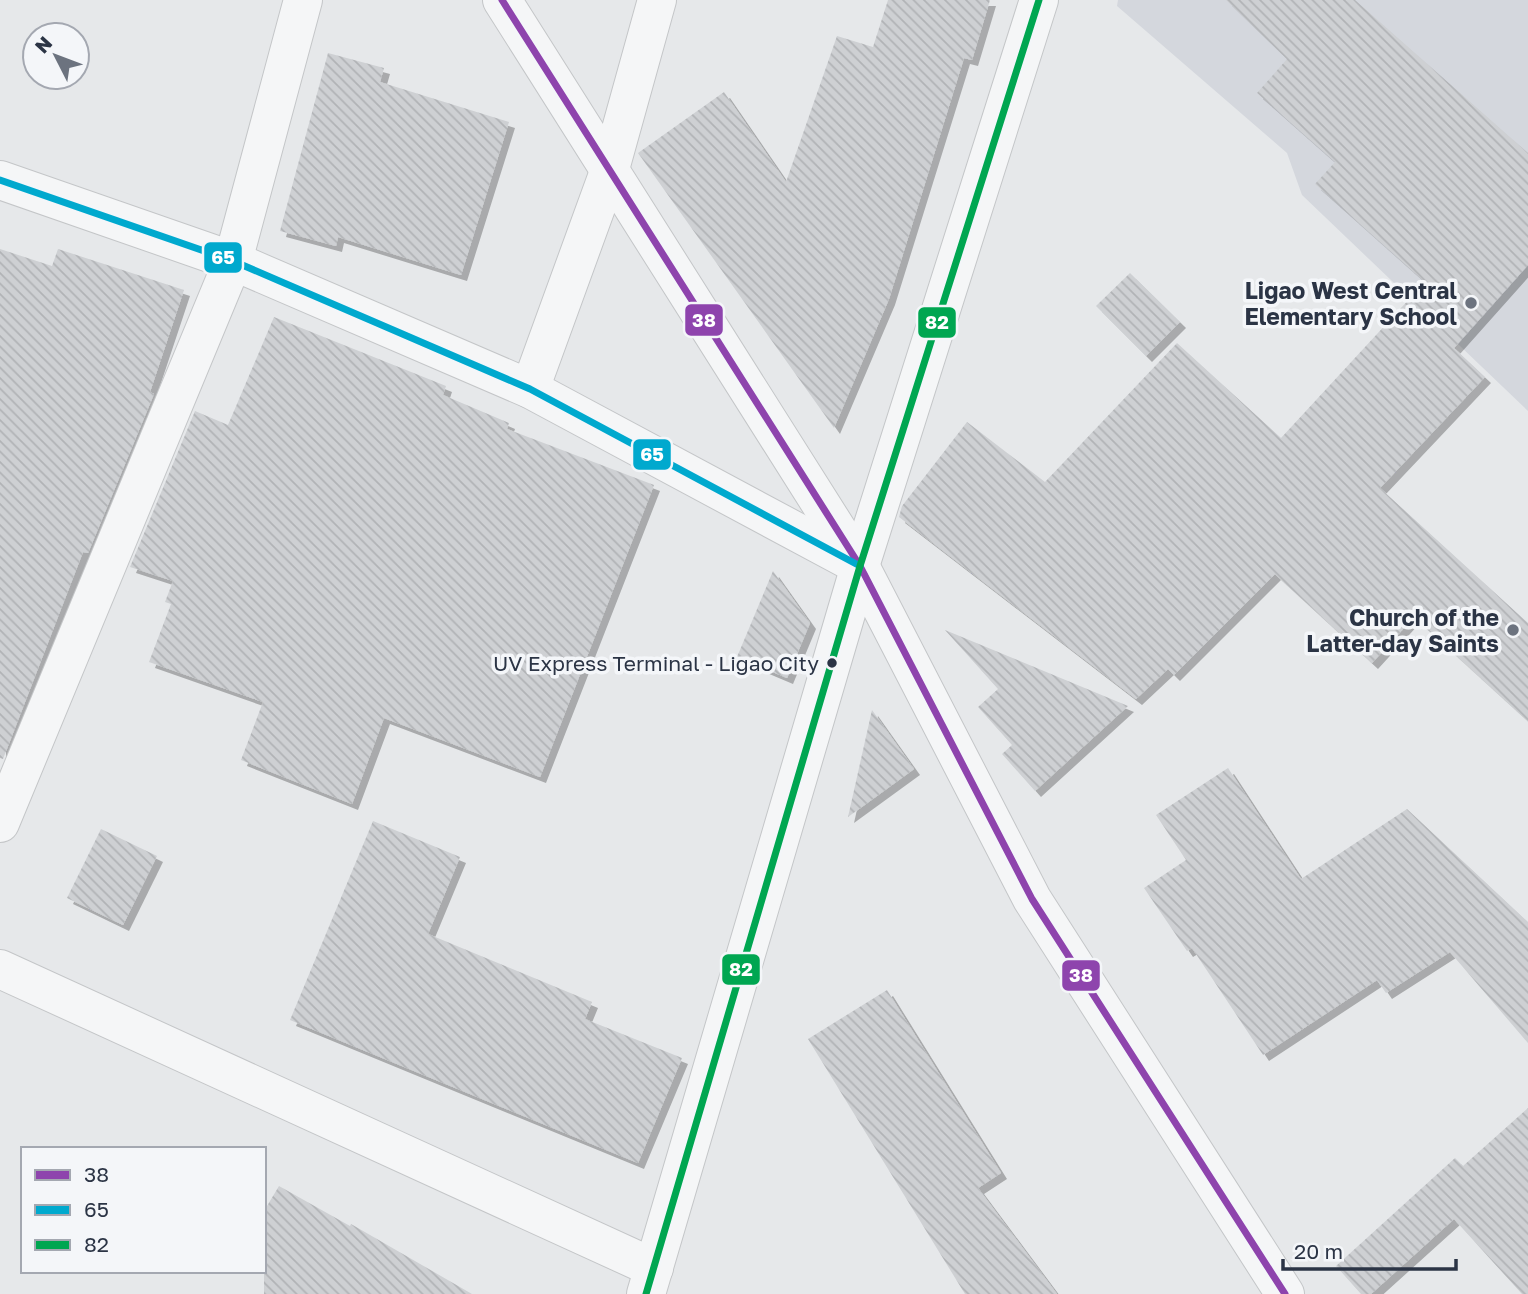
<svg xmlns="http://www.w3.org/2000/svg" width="1528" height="1294" font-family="'Golos Text',sans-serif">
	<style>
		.built { fill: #d4d7dd }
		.building { fill: url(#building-back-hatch); filter: url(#shadow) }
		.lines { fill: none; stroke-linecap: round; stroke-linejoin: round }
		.minor-casing { stroke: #c4c6c8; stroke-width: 40 }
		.tertiary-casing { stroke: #c4c6c8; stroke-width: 40 }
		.minor { stroke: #f5f6f7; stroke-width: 38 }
		.tertiary { stroke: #f5f6f7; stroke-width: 38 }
		.bus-1-casing { stroke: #f4f6f9; stroke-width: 12 }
		.bus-2-casing { stroke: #f4f6f9; stroke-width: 12 }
		.bus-3-casing { stroke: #f4f6f9; stroke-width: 12 }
		.bus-1 { stroke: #8e44ad; stroke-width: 7 }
		.bus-2 { stroke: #00a9ce; stroke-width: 7 }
		.bus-3 { stroke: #00a651; stroke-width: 7 }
		.poi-dot { fill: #6c737f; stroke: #f4f6f9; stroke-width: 2.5 }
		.bus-dot { fill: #2b3445; stroke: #f4f6f9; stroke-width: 2.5 }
		.labels { text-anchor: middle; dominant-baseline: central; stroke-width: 7; stroke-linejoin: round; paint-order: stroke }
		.bus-label { font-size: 21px; fill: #2b3445; stroke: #f4f6f9; text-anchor: end }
		.poi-label { font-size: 23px; font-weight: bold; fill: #2b3445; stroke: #f4f6f9; text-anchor: end }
		.line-badge { stroke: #f4f6f9; stroke-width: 2.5 }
		.badge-label { font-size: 19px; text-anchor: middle; font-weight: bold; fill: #fff }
	</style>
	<defs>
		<pattern id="building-back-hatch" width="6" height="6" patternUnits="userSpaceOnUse" patternTransform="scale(1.75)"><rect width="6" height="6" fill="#ced0d3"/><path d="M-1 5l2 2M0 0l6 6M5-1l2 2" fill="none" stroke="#b1b3b6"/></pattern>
		<filter id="shadow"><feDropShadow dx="6" dy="6" stdDeviation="0" flood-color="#0004"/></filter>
	</defs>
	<rect width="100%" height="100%" fill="#e6e8ea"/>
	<path class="built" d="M1118,0h410v411l-226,-216 -15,-42 -170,-147z"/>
	<g class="building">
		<path d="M888,0h102l-18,60 -8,-2 -75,241 -55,129 -196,-275 86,-61 62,90 51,-146 36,11z"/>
		<path d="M1226,0h129l173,153v112l-74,83 31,29 -105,111 148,135v98l-114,-104 -42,46 -97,-89 -101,101 -6,-6 -32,30 -237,-182 3,-11 65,-84 78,60 132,-139 104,95 144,-156 -110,-98 20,-22 -78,-69 30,-34z"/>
		<path d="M328,53l56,15 -4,14 129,40 -48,153 -123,-38 -2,9 -56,-15z"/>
		<path d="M0,249l52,17 6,-17 126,41 -34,102 4,2 -66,159 -5,-1 -80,207 -3,-1z"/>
		<path d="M1130,273l50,49 -34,34 -50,-50z"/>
		<path d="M274,317l172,69 -3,9 66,28 -2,6 147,56 -114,292 -156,-59 -32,86 -111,-44 22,-58 -114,-40 22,-58 -6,-2 8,-21 -43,-14 65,-156 33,14z"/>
		<path d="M773,571l37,52 -23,55 -50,-21z"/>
		<path d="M945,630l183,76 -93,85 -33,-37 10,-9 -34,-38 20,-18z"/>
		<path d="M872,710l42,59 -66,48z"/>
		<path d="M1228,768l73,111 106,-70 121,113v121l-78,-91 -64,41 -9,-13 -114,75 -71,-107 -5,3 -43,-63 42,-28 -30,-45z"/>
		<path d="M373,821l87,36 -32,77 164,68 -7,17 97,39 -44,105 -348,-143z"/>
		<path d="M101,829l56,27 -34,69 -56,-27z"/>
		<path d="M887,990l114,183 -23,15 79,106h-92l-157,-255z"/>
		<path d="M1528,1108v186h-6l-68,-75 -83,75h-10l-25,-28 119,-108 8,8z"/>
		<path d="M279,1186l71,40 1,-2 121,70h-208v-83z"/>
	</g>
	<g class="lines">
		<g class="minor-casing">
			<g id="minor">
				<path d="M502,0l358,566"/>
				<path d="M530,389l80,-220 47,-169"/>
				<path d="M0,969l654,299"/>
				<path d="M646,1294l214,-728 179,-566"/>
			</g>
		</g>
		<g class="tertiary-casing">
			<g id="tertiary">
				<path d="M0,180l233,81 297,128 330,177 172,333 253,395"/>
				<path d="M0,823l233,-562 70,-261"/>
			</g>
		</g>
		<use href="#minor" class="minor"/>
		<use href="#tertiary" class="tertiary"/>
		<g class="bus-1-casing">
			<path id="bus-1" d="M502,0l358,566 172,333 253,395"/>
		</g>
		<g class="bus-2-casing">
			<path id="bus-2" d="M0,180l233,81 297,128 330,177"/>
		</g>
		<g class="bus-3-casing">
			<path id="bus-3" d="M646,1294l214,-728 179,-566"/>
		</g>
		<use href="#bus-1" class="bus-1"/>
		<use href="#bus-2" class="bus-2"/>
		<use href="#bus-3" class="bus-3"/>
	</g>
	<g class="poi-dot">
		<circle cx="1471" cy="303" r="7"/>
		<circle cx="1513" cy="630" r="7"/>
	</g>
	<circle class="bus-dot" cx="832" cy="663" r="6"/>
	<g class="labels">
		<g class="bus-label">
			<text x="819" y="663">UV Express Terminal - Ligao City</text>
		</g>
		<g class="poi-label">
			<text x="1457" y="290">Ligao West Central<tspan x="1457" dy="26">Elementary School</tspan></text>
			<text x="1499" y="617">Church of the<tspan x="1499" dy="26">Latter-day Saints</tspan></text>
		</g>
	</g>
	<g class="line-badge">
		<rect x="203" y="241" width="40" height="33" rx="7" fill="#00a9ce"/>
		<rect x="684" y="303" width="40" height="34" rx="7" fill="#8e44ad"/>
		<rect x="917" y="306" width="40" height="33" rx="7" fill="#00a651"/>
		<rect x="632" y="438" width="40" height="33" rx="7" fill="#00a9ce"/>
		<rect x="721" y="953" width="40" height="33" rx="7" fill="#00a651"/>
		<rect x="1061" y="959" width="40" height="33" rx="7" fill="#8e44ad"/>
	</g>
	<g class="badge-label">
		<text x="223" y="264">65</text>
		<text x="704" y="327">38</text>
		<text x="937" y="329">82</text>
		<text x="652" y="461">65</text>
		<text x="741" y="976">82</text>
		<text x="1081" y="982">38</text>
	</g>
	<rect x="21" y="1147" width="245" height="126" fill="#f4f6f9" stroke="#a4a8b1" stroke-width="2"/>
	<rect x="35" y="1170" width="35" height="10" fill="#8e44ad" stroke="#a4a8b1" stroke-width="2"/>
	<text x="84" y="1182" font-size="21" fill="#2b3445">38</text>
	<rect x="35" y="1205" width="35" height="10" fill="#00a9ce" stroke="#a4a8b1" stroke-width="2"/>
	<text x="84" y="1217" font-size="21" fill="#2b3445">65</text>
	<rect x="35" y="1240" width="35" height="10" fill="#00a651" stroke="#a4a8b1" stroke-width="2"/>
	<text x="84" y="1252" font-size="21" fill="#2b3445">82</text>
	<g transform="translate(56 56) rotate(312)"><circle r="33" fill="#f4f6f9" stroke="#a4a8b1" stroke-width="2"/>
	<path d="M0-5L12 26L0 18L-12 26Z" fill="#6c737f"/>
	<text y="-10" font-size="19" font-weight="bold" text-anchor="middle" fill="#2b3445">N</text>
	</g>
	<path d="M1283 1259v10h173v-10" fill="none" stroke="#2b3445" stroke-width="3.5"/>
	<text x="1294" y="1259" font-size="21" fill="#2b3445" stroke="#f4f6f9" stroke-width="5" paint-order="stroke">20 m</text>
</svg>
